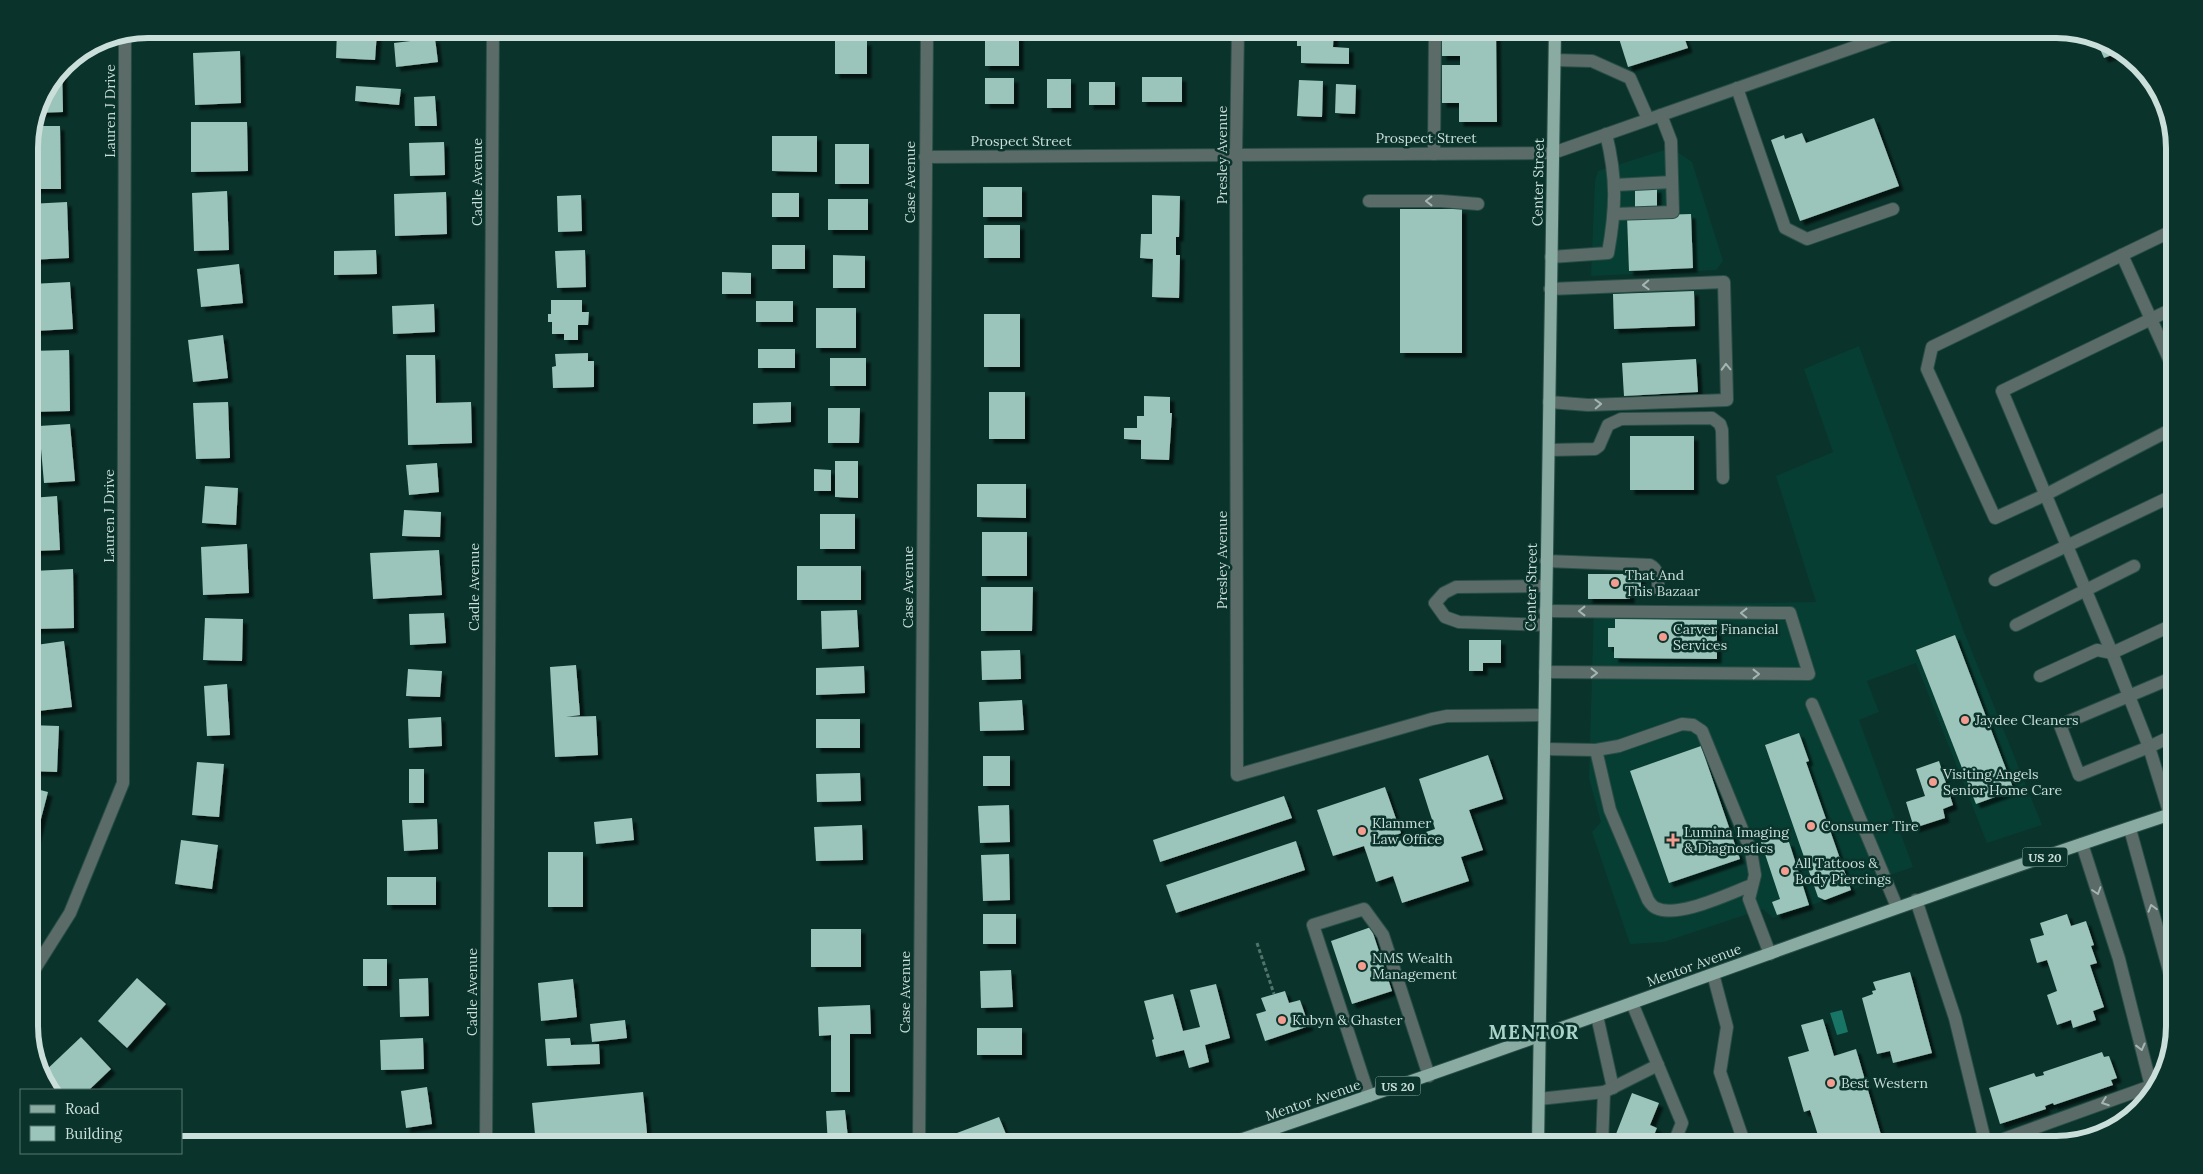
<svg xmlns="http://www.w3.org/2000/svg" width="2203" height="1174" font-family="Lora,serif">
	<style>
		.built { fill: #073e34 }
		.water { fill: #187464 }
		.building { fill: #9bc4ba; filter: url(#shadow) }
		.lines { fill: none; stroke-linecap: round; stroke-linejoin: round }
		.minor-casing { stroke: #294f47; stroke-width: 14 }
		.major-casing { stroke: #294f47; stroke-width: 14 }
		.path { stroke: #52736c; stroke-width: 3; stroke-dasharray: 4 2.5; stroke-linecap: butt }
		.minor { stroke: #5b6b67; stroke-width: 12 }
		.major { stroke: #89aba2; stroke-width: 12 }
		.oneway { stroke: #a4b6b2 }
		.poi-dot { fill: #f59c91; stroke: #0a332b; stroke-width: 2 }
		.labels { text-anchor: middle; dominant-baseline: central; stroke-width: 5; stroke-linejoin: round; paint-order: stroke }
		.shield { fill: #0a332b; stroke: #91aba6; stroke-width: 1 }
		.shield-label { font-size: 12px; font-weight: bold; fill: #cbdfda }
		.street-label { font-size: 14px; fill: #cbdfda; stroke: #0a332b }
		.poi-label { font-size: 14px; fill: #cbdfda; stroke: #0a332b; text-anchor: start }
		.district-label { font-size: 19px; font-weight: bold; letter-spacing: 1px; fill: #aad4c9; stroke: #0a332b }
		.rim { fill: none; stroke: #cbdfda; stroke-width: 6 }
	</style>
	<defs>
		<filter id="shadow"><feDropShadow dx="4.5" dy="4.5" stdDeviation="1" flood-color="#0009"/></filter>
	</defs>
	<rect width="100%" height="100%" fill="#0a332b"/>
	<g class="built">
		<path d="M1671,148l21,14 31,99 -7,9 -125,6 4,-95 3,-10z"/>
		<path d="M1859,346l105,286 78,193 -55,18 -71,-180 -49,18 12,31 -20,8 54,147 -52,18 -8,6 -80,27 -10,-9 -99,33 -34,2 -38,-112 9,-10 -12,-44 5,-172 222,-4 -40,-126 57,-24 -29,-83z"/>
	</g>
	<path class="water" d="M1842,1010l6,22 -11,3 -7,-22z"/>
	<g class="building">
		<rect x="985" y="29" width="34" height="37"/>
		<path d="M1297,29h37l-1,18 16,1v16l-48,-1v-17h-4z"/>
		<path d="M1442,29h54l1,93h-38v-19h-17v-38h18v-9h-18z"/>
		<path d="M1616,29h65l7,19 -60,19z"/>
		<path d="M337,30l40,2 -2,28 -39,-2z"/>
		<path d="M435,38l3,24 -42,5 -2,-24z"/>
		<path d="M2095,38l13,3 12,11 -16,6z"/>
		<rect x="835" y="41" width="32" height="33"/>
		<path d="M240,51l1,52 -46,2 -2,-52z"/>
		<path d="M62,66l1,46 -28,1 3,-11z"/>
		<rect x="1142" y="77" width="40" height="25"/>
		<rect x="985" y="78" width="29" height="26"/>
		<rect x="1047" y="79" width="24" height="29"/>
		<path d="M1299,80l24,1 -1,36 -25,-1z"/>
		<rect x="1089" y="82" width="26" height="23"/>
		<path d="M1336,84l20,1 -1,29 -20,-1z"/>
		<path d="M356,86l45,3 -2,16 -44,-4z"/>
		<path d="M435,96l2,30h-22l-1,-29z"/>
		<path d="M1874,118l25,68 -99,35 -29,-81 13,-5 1,4 17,-6 4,10z"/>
		<path d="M191,122h56l1,49 -57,1z"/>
		<path d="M32,126h28l1,63h-32v-49z"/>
		<path d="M772,136h45v36l-45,-1z"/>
		<path d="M444,142l1,33 -35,1 -1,-33z"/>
		<rect x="835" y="144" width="34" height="40"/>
		<rect x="983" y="187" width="39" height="30"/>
		<rect x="1635" y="188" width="22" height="22"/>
		<path d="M227,191l2,59 -35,1 -2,-58z"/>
		<path d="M446,192l1,42 -52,2 -1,-42z"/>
		<rect x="772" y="193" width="27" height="24"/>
		<path d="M581,195l1,36 -24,1 -1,-36z"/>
		<path d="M1152,195l28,1 -1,41h-3v18h4l-1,43 -27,-1 1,-38 -13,-1 1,-24h11z"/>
		<rect x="828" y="199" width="40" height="31"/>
		<path d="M67,202l2,56 -40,2v-56z"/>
		<rect x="1400" y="209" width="62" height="144"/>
		<path d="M1691,214l2,54 -64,3 -2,-55z"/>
		<rect x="984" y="225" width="36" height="33"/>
		<rect x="772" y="245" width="33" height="24"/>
		<path d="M376,250l1,24 -43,1v-24z"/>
		<path d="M585,250l1,37 -29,1 -2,-37z"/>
		<path d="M833,255l32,1v32h-32z"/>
		<path d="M239,264l4,39 -42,4 -4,-38z"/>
		<path d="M722,272l29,1v21h-29z"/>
		<path d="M70,282l3,47 -39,2 -3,-47z"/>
		<path d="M1694,291l1,35 -81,3 -1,-35z"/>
		<path d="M551,300h31v12h7l-1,13h-10v15h-14v-6h-12v-12h-4v-8h3z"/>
		<rect x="756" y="301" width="37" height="21"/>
		<path d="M434,304l1,28 -42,2 -1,-28z"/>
		<rect x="816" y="308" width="40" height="40"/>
		<rect x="984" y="314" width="36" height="53"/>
		<path d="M223,335l5,43 -35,4 -5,-42z"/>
		<rect x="758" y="349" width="37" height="19"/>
		<path d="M69,350l1,61 -41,1v-61z"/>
		<path d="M588,353v8h6v26l-41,1 -1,-21 4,-1 -1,-12z"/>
		<path d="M406,355h29l1,48 35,-1 1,41 -64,2z"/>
		<rect x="830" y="358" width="36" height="28"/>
		<path d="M1696,359l2,33 -74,4 -2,-33z"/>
		<rect x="989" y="392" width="36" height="47"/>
		<path d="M1144,396l26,1v16h2l-3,47 -28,-1v-19l-17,-1v-11h13v-12h7z"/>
		<path d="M228,402l2,56 -34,1 -3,-56z"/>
		<path d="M791,402v20l-38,2v-21z"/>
		<path d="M828,408h32l-1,35h-31z"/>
		<path d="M70,424l5,57 -31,2 -5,-57z"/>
		<rect x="1630" y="436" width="64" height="54"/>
		<path d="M835,461h23v37l-23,-1z"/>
		<path d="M437,463l2,29 -30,3 -3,-30z"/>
		<path d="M814,469l17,1v21h-17z"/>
		<path d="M977,484h49v34l-49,-1z"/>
		<path d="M205,486l33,2 -2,37 -34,-2z"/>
		<path d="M57,496l3,54 -26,1 -3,-53z"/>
		<path d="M404,510l37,2 -1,25 -38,-1z"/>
		<rect x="820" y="514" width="35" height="35"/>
		<rect x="982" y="532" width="45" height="44"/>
		<path d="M247,544l2,49 -46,2 -2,-48z"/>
		<path d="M439,550l3,45 -69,4 -3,-46z"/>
		<rect x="797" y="566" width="64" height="34"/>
		<path d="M73,569l1,59 -39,1 -2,-58z"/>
		<path d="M1588,574h53v17h-11v8h-42z"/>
		<path d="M981,587h52l-1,44h-51z"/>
		<path d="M857,610l2,37 -37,2 -1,-38z"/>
		<path d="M444,613l2,30 -36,2 -1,-31z"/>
		<path d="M205,618l38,1 -1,42 -39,-1z"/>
		<path d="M1615,619l102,1v39l-103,-1v-11h-6v-19h7z"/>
		<path d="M1955,635l59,155 -38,14 -60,-154z"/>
		<path d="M1469,640h32v23h-18v8h-14z"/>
		<path d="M64,641l8,66 -42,5 -1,-66z"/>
		<path d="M1020,650l1,29 -39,1 -1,-29z"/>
		<path d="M576,665l4,50 -14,2 30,-1 2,39 -43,2 -5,-90z"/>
		<path d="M864,666l1,27 -49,2v-27z"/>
		<path d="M408,669l34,2 -2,26 -34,-1z"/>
		<path d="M227,684l3,51 -23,1 -3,-50z"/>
		<path d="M1022,700l2,30 -44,1 -1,-29z"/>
		<path d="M441,717l1,29 -33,2 -1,-29z"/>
		<rect x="816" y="719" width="44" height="29"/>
		<path d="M29,725l30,1 -2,46 -28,-1z"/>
		<path d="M1799,733l10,28 -3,1 45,128 -26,10 -7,-3 -53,-152z"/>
		<path d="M1701,746l39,113 -71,24 -39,-112z"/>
		<path d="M1488,755l15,44 -34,11 14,40 -22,7 8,24 -67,22 -9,-27 -17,6 -12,-36 -31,10 -16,-46 68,-23 16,46 -4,2 2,6 36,-12 -16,-50z"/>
		<rect x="983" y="756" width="27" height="30"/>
		<path d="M1939,761l14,44 -10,4 2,9 -31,10 -8,-26 19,-6 -9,-27z"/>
		<path d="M197,762l27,2 -5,53 -27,-2z"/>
		<rect x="409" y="769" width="15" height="34"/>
		<path d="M860,773l1,28 -44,1 -1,-28z"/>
		<path d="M29,787l19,5 -13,50 -6,-2z"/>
		<path d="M1284,796l8,22 -132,44 -7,-22z"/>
		<path d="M1009,805l1,37 -30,1 -2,-37z"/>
		<path d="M632,818l2,22 -38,4 -2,-22z"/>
		<path d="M437,819l1,30 -34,2 -2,-31z"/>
		<path d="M862,825l1,35 -47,1 -2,-34z"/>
		<path d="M1780,835l3,8 6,-1 20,63 -32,10 -5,-13 8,-3 -19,-57z"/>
		<path d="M181,840l37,5 -6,44 -37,-5z"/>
		<path d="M1296,841l9,29 -129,43 -10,-28z"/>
		<rect x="548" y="852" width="35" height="55"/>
		<path d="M1009,854l1,46 -27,1 -2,-46z"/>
		<rect x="387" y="877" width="49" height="28"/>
		<rect x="983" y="914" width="33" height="30"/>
		<path d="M2067,914l4,12 15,-5 8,24 -3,1 6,17 -7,2 14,42 -11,4 3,9 -23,8 -2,-8 -14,5 -10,-30 10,-4 -10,-31 -10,3 -7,-24 14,-4 -4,-12z"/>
		<path d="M1371,927l21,64 -40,13 -21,-63z"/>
		<rect x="811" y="929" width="50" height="38"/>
		<rect x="363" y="959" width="24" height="27"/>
		<path d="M1011,970l2,37 -32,1 -1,-37z"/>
		<path d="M1910,972l22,81 -39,10 -3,-12 -13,3 -15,-56 11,-4 -1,-3 4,-1 -3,-8z"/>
		<path d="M137,978l29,26 -39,44 -29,-27z"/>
		<path d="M428,978l1,38 -29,1 -1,-38z"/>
		<path d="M573,979l4,38 -36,4 -3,-38z"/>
		<path d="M1216,984l14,54 -25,7 4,17 -20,6 -5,-18 -28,7 -4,-17 2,-1 -10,-38 29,-7 10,37 17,-4 -10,-37z"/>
		<path d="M1285,991l4,12 11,-3 9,26 -44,15 -9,-27 10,-3 -5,-13z"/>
		<path d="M870,1005l1,29h-21v58h-19v-57l-12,1 -1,-29z"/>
		<path d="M1823,1019l11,37 22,-7 28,96h-63l-11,-35 -6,2 -16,-55 21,-6 -8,-26z"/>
		<path d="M625,1020l2,18 -35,4 -2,-18z"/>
		<rect x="977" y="1028" width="45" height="27"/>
		<path d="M81,1037l30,32 -22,21h-35l-10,-10 -2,-6z"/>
		<path d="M423,1038l1,31 -43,1 -1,-30z"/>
		<path d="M570,1038l1,7 28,-1 1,20 -53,2 -2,-27z"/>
		<path d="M2102,1052l2,5 5,-1 8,22 -6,2 2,5 -59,20 -1,-2 -8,3 1,3 -46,15 -11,-36 45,-15 2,4 8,-2 -1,-3z"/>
		<path d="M427,1087l5,37 -26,4 -5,-37z"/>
		<path d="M643,1092l5,51 -18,2h-94l-4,-42z"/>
		<path d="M1632,1093l27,10 -9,22 7,3 -6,14 -6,-2 -2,4 -27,-10z"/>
		<path d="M845,1110l3,28 16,-2 1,9h-37l-2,-34z"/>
		<path d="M999,1117l11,27 -49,1 -4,-12z"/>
		<path d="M685,1134l4,11h-32z"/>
	</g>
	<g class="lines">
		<g class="minor-casing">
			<g id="minor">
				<path d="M1238,29l-2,125 1,621 195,-56 15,-3 97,-1"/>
				<path d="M1555,60l37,1 38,17 18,41"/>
				<path d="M1737,88l48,140 22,11 86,-30"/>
				<path d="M1434,154l1,-125"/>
				<path d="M925,157l628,-4 353,-124"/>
				<path d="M1615,185l57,-3"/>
				<path d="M1369,201h72l37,3"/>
				<path d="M1615,214l58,-2 -2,-71 -10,-26"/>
				<path d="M2174,230l-52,25 52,115"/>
				<path d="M2122,255l-190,92 -5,22 68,149 50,-23 129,-67"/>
				<path d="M1551,257l57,-4c8,-44 9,-75 -2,-119"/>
				<path d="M2174,308l-172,83 110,262 37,94 -70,28 -19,-50 114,-48"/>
				<path d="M1549,402l39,3 139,-5 -3,-118 -174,7"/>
				<path d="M1549,450l46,-1 4,-3 9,-21 13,-6 91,-1 8,6 2,6 1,48"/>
				<path d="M1546,561l104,4c10,5 8,16 8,25"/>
				<path d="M1995,580l179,-85"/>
				<path d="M1545,625l-86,-3 -14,-5 -10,-14 9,-10 12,-6 89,-1"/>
				<path d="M2016,625l118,-59"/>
				<path d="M1545,672l264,2 -19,-61 -245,-2"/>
				<path d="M2040,676l57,-26 15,3 54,-25"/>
				<path d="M1812,704l85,203"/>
				<path d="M1544,749l52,1 23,-4 63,-22 11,1 9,6 49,120 4,24 -6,24 21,55"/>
				<path d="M1596,750l14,60 38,90c2,3 5,7 8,8 22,11 74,-15 96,-23"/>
				<path d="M2170,815l-21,-68 25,-12"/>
				<path d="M2130,829l44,160"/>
				<path d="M2082,844l37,115 33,131"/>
				<path d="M1916,900l39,118 31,127"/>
				<path d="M1713,974l14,53 -7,45 25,73"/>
				<path d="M29,978l41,-65 53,-130 2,-750"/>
				<path d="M1632,1003l50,120 -9,22"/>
				<path d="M1597,1016l16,72"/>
				<path d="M1369,1096l-56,-171 51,-16 19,26 46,141"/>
				<path d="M1539,1099l65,-7"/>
				<path d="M1257,1134l2,11"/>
				<path d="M486,1145l7,-1116"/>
				<path d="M919,1145l8,-1116"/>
				<path d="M1602,1145l2,-53 54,-27"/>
				<path d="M1987,1145l164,-59"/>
			</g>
		</g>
		<g class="major-casing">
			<g id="major">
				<path d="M1225,1145c318,-106 631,-227 949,-332"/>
				<path d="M1538,1145l17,-1116"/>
			</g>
		</g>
		<path class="path" d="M1257,943l17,51"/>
		<use href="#minor" class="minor"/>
		<use href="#major" class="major"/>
	</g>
	<defs><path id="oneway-chevron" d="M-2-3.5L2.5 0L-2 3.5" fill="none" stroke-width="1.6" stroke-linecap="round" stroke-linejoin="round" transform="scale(1.25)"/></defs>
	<g class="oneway">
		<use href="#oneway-chevron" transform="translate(1429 201) rotate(180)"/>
		<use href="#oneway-chevron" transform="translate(1646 285) rotate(178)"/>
		<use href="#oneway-chevron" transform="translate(1726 367) rotate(-92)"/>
		<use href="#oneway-chevron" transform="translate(1598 404) rotate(-2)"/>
		<use href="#oneway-chevron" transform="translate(1582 611) rotate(-180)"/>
		<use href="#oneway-chevron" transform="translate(1744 613) rotate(-179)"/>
		<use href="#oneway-chevron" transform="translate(1594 673)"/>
		<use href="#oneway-chevron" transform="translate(1756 674)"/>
		<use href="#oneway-chevron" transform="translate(2097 891) rotate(72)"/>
		<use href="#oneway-chevron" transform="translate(2152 908) rotate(-106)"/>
		<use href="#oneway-chevron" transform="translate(2141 1047) rotate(76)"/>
		<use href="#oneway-chevron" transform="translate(2105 1102) rotate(160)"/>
	</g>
	<g class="poi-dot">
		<circle cx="1615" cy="583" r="5"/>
		<circle cx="1663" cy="637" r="5"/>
		<circle cx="1965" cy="720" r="5"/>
		<circle cx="1933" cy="782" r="5"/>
		<circle cx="1811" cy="826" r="5"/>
		<circle cx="1362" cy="831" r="5"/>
		<path d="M1670.5 832.5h5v5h5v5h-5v5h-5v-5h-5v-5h5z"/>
		<circle cx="1785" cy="871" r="5"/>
		<circle cx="1362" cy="966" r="5"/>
		<circle cx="1282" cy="1020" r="5"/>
		<circle cx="1831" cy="1083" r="5"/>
	</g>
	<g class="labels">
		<g class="shield">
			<rect x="2022.5" y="847.5" width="45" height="19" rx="4"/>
			<rect x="1375.5" y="1076.5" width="45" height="19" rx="4"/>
		</g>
		<g class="shield-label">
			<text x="2045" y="857">US 20</text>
			<text x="1398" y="1086">US 20</text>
		</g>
		<g class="street-label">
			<text transform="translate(110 111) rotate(-90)">Lauren J Drive</text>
			<text x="1426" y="138">Prospect Street</text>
			<text x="1021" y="141">Prospect Street</text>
			<text transform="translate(1222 155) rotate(-90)">Presley Avenue</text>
			<text transform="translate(477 182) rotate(-90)">Cadle Avenue</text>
			<text transform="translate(910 182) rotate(-90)">Case Avenue</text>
			<text transform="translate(1538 182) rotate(-89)">Center Street</text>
			<text transform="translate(109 516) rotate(-90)">Lauren J Drive</text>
			<text transform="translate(1222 560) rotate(-90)">Presley Avenue</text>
			<text transform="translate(474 587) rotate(-90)">Cadle Avenue</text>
			<text transform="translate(908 587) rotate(-90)">Case Avenue</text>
			<text transform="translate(1531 587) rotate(-89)">Center Street</text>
			<text transform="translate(1694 965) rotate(-20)">Mentor Avenue</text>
			<text transform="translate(472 992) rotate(-90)">Cadle Avenue</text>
			<text transform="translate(905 992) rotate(-90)">Case Avenue</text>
			<text transform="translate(1313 1100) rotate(-19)">Mentor Avenue</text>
		</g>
		<g class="poi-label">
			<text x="1625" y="575">That And<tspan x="1625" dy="16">This Bazaar</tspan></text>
			<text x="1673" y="629">Carver Financial<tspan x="1673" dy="16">Services</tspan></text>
			<text x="1975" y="720">Jaydee Cleaners</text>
			<text x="1943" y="774">Visiting Angels<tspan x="1943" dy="16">Senior Home Care</tspan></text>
			<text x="1372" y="823">Klammer<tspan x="1372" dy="16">Law Office</tspan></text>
			<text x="1821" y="826">Consumer Tire</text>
			<text x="1684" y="832">Lumina Imaging<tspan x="1684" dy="16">&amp; Diagnostics</tspan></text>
			<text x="1795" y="863">All Tattoos &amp;<tspan x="1795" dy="16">Body Piercings</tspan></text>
			<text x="1372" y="958">NMS Wealth<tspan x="1372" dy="16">Management</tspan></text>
			<text x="1292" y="1020">Kubyn &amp; Ghaster</text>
			<text x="1841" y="1083">Best Western</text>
		</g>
		<g class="district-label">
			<text x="1534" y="1032">MENTOR</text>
		</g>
	</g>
	<path d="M0 0H2203V1174H0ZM148 38H2056A110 110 0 0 1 2166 148V1026A110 110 0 0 1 2056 1136H148A110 110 0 0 1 38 1026V148A110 110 0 0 1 148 38Z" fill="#0a332b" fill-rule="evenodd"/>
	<path class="rim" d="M148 38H2056A110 110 0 0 1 2166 148V1026A110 110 0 0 1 2056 1136H148A110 110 0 0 1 38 1026V148A110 110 0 0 1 148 38Z"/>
	<rect x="20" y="1089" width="162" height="65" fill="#0a332b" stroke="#577871"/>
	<rect x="30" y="1105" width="25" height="8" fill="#89aba2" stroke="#577871"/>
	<text x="65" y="1114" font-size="15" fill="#cbdfda">Road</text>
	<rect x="30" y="1126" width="25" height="15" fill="#9bc4ba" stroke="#577871"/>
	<text x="65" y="1139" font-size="15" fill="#cbdfda">Building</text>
</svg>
